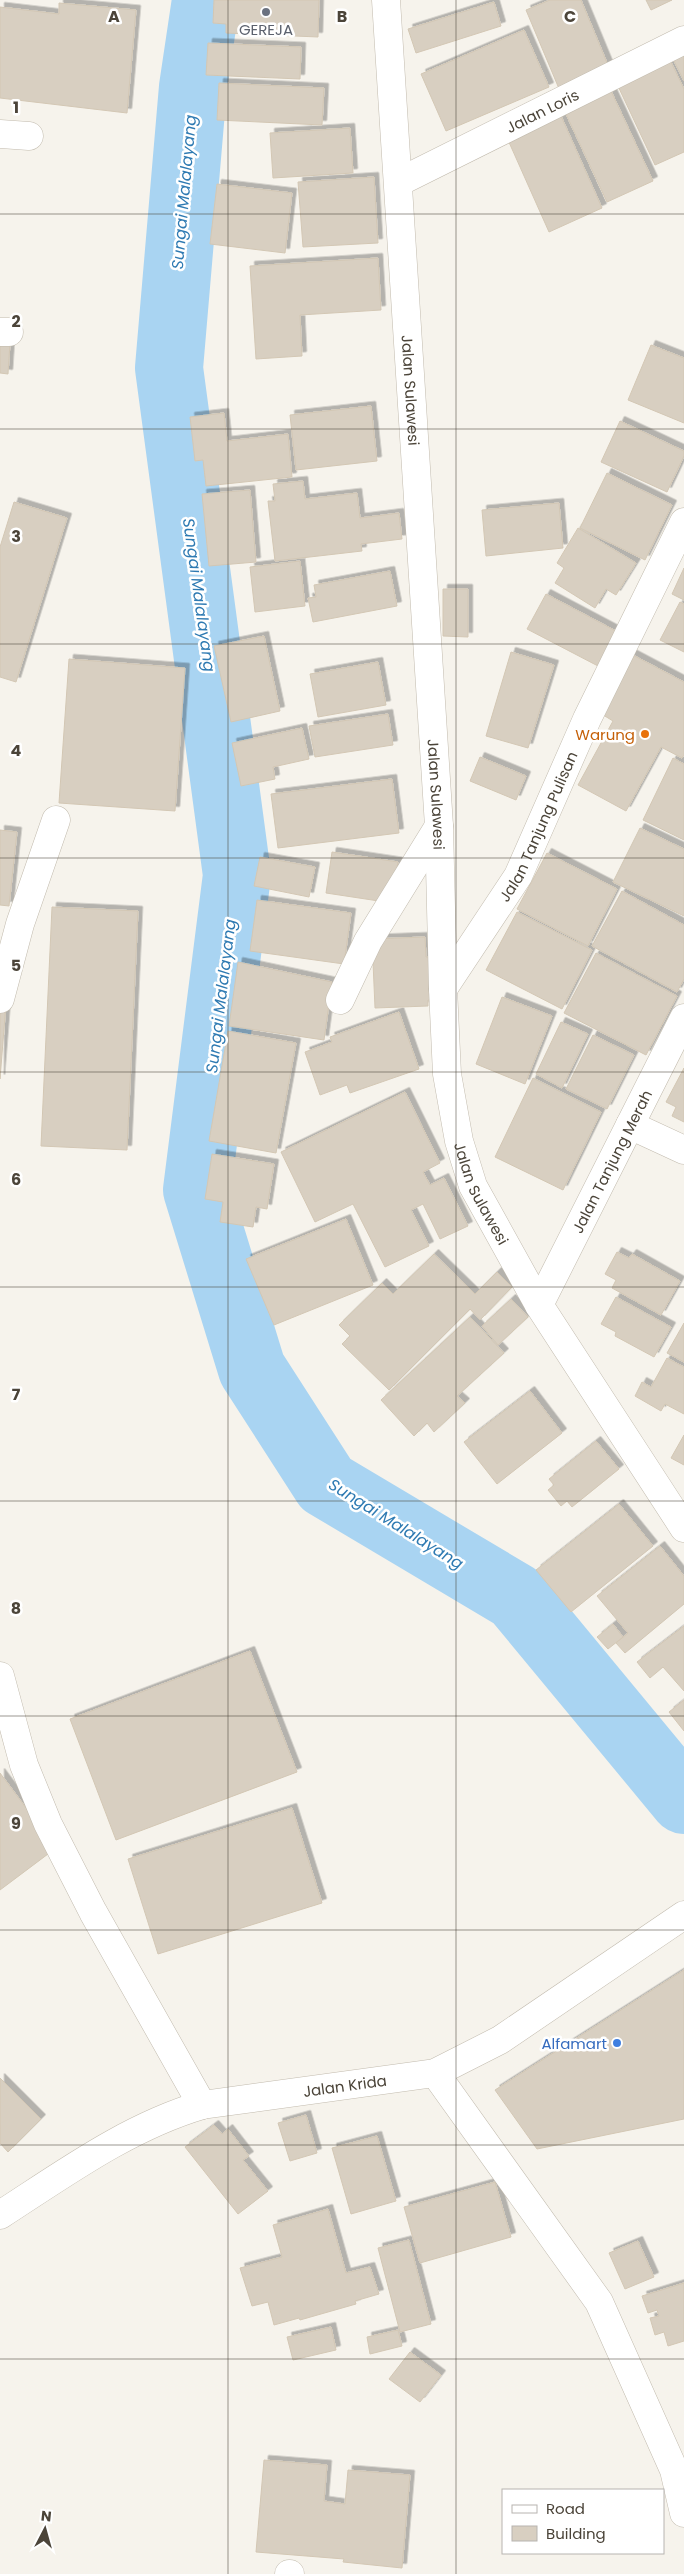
<svg xmlns="http://www.w3.org/2000/svg" width="684" height="2574" font-family="Poppins,sans-serif">
	<style>
		.lines { fill: none; stroke-linecap: round; stroke-linejoin: round }
		.river { stroke: #a9d4f2; stroke-width: 68 }
		.building { fill: #d8cfc1; stroke: #d3c7b4; filter: url(#shadow) }
		.minor-casing { stroke: #c2bbae; stroke-width: 29 }
		.minor { stroke: #fff; stroke-width: 28 }
		.grid { fill: none; stroke: #4b4439; stroke-width: 1; stroke-opacity: 0.55 }
		.worship-dot { fill: #6b7280; stroke: #fff; stroke-width: 2 }
		.food-dot { fill: #e8710a; stroke: #fff; stroke-width: 2 }
		.shop-dot { fill: #3f7fe0; stroke: #fff; stroke-width: 2 }
		.labels { text-anchor: middle; dominant-baseline: central; stroke-width: 5; stroke-linejoin: round; paint-order: stroke }
		.worship-label { font-size: 15px; fill: #5b616d; stroke: #fff }
		.street-label { font-size: 15px; fill: #4b4439; stroke: #fff }
		.food-label { font-size: 15px; fill: #c56008; stroke: #fff; text-anchor: end }
		.shop-label { font-size: 15px; fill: #366cbe; stroke: #fff; text-anchor: end }
		.water-label { font-size: 16px; font-style: italic; fill: #2e7ab2; stroke: #fff }
		.grid-label { font-size: 16px; text-anchor: middle; font-weight: bold; fill: #4b4439; stroke: #fff; stroke-width: 5; stroke-linejoin: round; paint-order: stroke }
	</style>
	<defs>
		<filter id="shadow"><feDropShadow dx="4.5" dy="-4.5" stdDeviation="0" flood-color="#0004"/></filter>
	</defs>
	<rect width="100%" height="100%" fill="#f6f3ec"/>
	<g class="lines">
		<path class="river" d="M206,0l-13,87 -24,281 68,507 -40,315 55,179 74,115 190,113 168,203"/>
	</g>
	<g class="building">
		<path d="M214,0h105l-1,37 -92,-4v-9l-13,-1z"/>
		<path d="M550,0h31l29,70 -50,21 -34,-81z"/>
		<path d="M646,0h26l-21,10z"/>
		<path d="M494,2l7,24 -85,27 -8,-24z"/>
		<path d="M59,3l77,7 -9,103 -127,-15v-91l59,7z"/>
		<path d="M524,30l25,57 -103,44 -25,-57z"/>
		<path d="M684,41v40l-16,-32z"/>
		<path d="M208,43l93,4 -1,32 -94,-4z"/>
		<path d="M670,60l14,29v63l-29,13 -38,-81z"/>
		<path d="M219,83l105,5 -2,37 -105,-5z"/>
		<path d="M611,91l42,90 -46,21 -42,-90z"/>
		<path d="M561,116l41,92 -53,24 -41,-92z"/>
		<path d="M350,128l3,45 -80,5 -3,-45z"/>
		<path d="M374,177l4,66 -75,4 -5,-65z"/>
		<path d="M217,184l75,9 -7,60 -75,-9z"/>
		<path d="M378,258l3,52 -81,5 2,41 -46,3 -6,-93z"/>
		<path d="M0,342l10,1 -2,31 -8,-1z"/>
		<path d="M651,345l33,13v65l-56,-23z"/>
		<path d="M371,406l6,55 -81,9 -6,-55z"/>
		<path d="M224,413l3,28 61,-7 4,43 -86,9 -3,-26 -8,1 -5,-44z"/>
		<path d="M620,421l64,30v5l-17,36 -66,-30z"/>
		<path d="M607,473l65,32 -27,55 -65,-32z"/>
		<path d="M303,481l2,18 52,-6 3,25 39,-5 3,26 -41,5 1,7 -87,10 -7,-60h7l-2,-17z"/>
		<path d="M250,490l6,72 -47,4 -7,-72z"/>
		<path d="M14,502l53,16 -51,164 -16,-5v-130z"/>
		<path d="M559,503l4,45 -77,8 -4,-46z"/>
		<path d="M578,528l58,35 -20,32 -10,-6 -11,19 -40,-25 9,-15 -7,-5z"/>
		<path d="M300,561l5,45 -50,6 -5,-45z"/>
		<path d="M684,568v32l-12,-6z"/>
		<path d="M390,571l7,35 -84,16 -5,-24 8,-1 -2,-12z"/>
		<path d="M443,589h25v48l-25,-1z"/>
		<path d="M546,594l70,37 -18,35 -71,-37z"/>
		<path d="M680,602l4,2v48l-24,-12z"/>
		<path d="M264,636l16,75 -49,11 -17,-76z"/>
		<path d="M511,652l43,13 -26,83 -42,-12z"/>
		<path d="M631,654l53,28v73l-2,3 -21,-11 -35,64 -48,-26 35,-64 -13,-8z"/>
		<path d="M69,659l116,9 -10,143 -116,-8z"/>
		<path d="M378,662l8,43 -68,12 -8,-43z"/>
		<path d="M388,714l5,31 -78,12 -6,-31z"/>
		<path d="M302,728l7,31 -36,8 2,12 -34,7 -9,-43z"/>
		<path d="M480,757l46,19 -10,24 -46,-19z"/>
		<path d="M673,758l11,6v76l-41,-20z"/>
		<path d="M392,779l7,54 -121,15 -7,-54z"/>
		<path d="M640,828l44,21v67l-71,-34z"/>
		<path d="M0,830l17,2 -8,74 -9,-1z"/>
		<path d="M332,852l66,10 -6,41 -66,-10z"/>
		<path d="M547,853l70,36 -29,57 -71,-37z"/>
		<path d="M260,857l55,10 -6,30 -55,-11z"/>
		<path d="M622,891l62,34v54l-7,13 -85,-46z"/>
		<path d="M257,900l94,13 -7,51 -94,-13z"/>
		<path d="M52,907l86,4 -11,239 -86,-4z"/>
		<path d="M517,912l75,38 -30,59 -76,-39z"/>
		<path d="M425,937l1,20 15,-1 1,44h-14v6l-53,2 -3,-69z"/>
		<path d="M0,953l10,1 -10,125z"/>
		<path d="M596,953l81,43 -31,59 -82,-42z"/>
		<path d="M238,962l94,20 -8,58 -95,-14z"/>
		<path d="M502,997l50,19 -27,68 -49,-20z"/>
		<path d="M399,1012l20,57 -69,24 -3,-8 -27,10 -15,-43 27,-10 -2,-5z"/>
		<path d="M561,1022l27,12 -26,54 -26,-14z"/>
		<path d="M228,1031l68,12 -20,110 -67,-12z"/>
		<path d="M593,1035l41,20 -27,54 -41,-20z"/>
		<path d="M684,1068v54l-12,-6 4,-9 -10,-5z"/>
		<path d="M533,1078l68,34 -38,78 -68,-33z"/>
		<path d="M405,1092l35,71 -17,9 7,13 14,-7 24,48 -28,13 -17,-35 -12,6 18,36 -44,21 -32,-63 -38,18 -34,-70z"/>
		<path d="M212,1154l62,10 -7,45 -11,-2 -3,20 -33,-5 3,-20 -18,-3z"/>
		<path d="M346,1219l27,66 -99,40 -28,-66z"/>
		<path d="M617,1252l12,6 3,-4 48,27 -19,34 -49,-27 4,-8 -11,-6z"/>
		<path d="M434,1254l41,40 22,-22 15,15 -32,33 -10,-11 -81,81 -47,-46 8,-8 -11,-11 43,-42 11,11z"/>
		<path d="M616,1297l55,30 -17,30 -39,-21 1,-4 -15,-8z"/>
		<path d="M511,1299l17,18 -30,28 -16,-19z"/>
		<path d="M470,1317l34,36 -47,43 8,7 -31,29 -7,-9 -13,13 -33,-36z"/>
		<path d="M684,1323v39l-17,-9z"/>
		<path d="M667,1358l17,9v47l-19,-10 -4,7 -26,-15 7,-14 9,5z"/>
		<path d="M530,1391l32,42 -65,51 -33,-42z"/>
		<path d="M684,1435v30l-13,-7z"/>
		<path d="M596,1441l23,28 -47,38 -5,-6 -6,5 -13,-16 6,-5 -5,-6z"/>
		<path d="M619,1504l34,42 -82,66 -35,-42z"/>
		<path d="M660,1546l24,30v28l-59,49 -9,-10 12,-10 -31,-37z"/>
		<path d="M613,1624l10,13 -15,12 -11,-12z"/>
		<path d="M684,1626v65l-21,-24 -13,11 -13,-16z"/>
		<path d="M250,1651l47,121 -181,68 -46,-121z"/>
		<path d="M684,1700v31l-15,-19z"/>
		<path d="M0,1773l56,75 -56,42z"/>
		<path d="M292,1808l30,95 -164,51 -30,-95z"/>
		<path d="M684,1970v149l-147,30 -42,-59z"/>
		<path d="M0,2078l41,41 -33,33 -8,-9z"/>
		<path d="M306,2115l11,38 -27,8 -12,-38z"/>
		<path d="M214,2125l8,9 6,-5 21,27 -6,4 25,31 -30,23 -53,-67z"/>
		<path d="M377,2136l19,65 -45,13 -19,-66z"/>
		<path d="M495,2182l16,55 -91,26 -16,-56z"/>
		<path d="M328,2209l18,64 24,-6 9,27 -24,7 1,3 -56,16 -1,-2 -25,7 -6,-23 -16,4 -12,-38 42,-11 -9,-32z"/>
		<path d="M409,2240l22,84 -31,8 -22,-84z"/>
		<path d="M638,2241l16,36 -29,12 -16,-36z"/>
		<path d="M684,2283v58l-16,5 -4,-14 -9,3 -5,-17 9,-2 -2,-6 -9,3 -6,-17z"/>
		<path d="M331,2327l5,23 -43,10 -6,-23z"/>
		<path d="M398,2330l4,16 -32,8 -3,-17z"/>
		<path d="M410,2352l31,23 -21,27 -31,-23z"/>
		<path d="M264,2460l63,5 -3,36 21,3 3,-34 62,5 -8,93 -59,-6 1,-3 -88,-7z"/>
	</g>
	<g class="lines">
		<g class="minor-casing">
			<g id="minor">
				<path id="s1" d="M386,0l53,826 4,163 4,85 12,67 14,45 66,119 145,223"/>
				<path d="M0,134l29,2"/>
				<path id="s2" d="M399,182l285,-142"/>
				<path d="M0,332h9"/>
				<path id="s3" d="M443,989l75,-113 69,-157 97,-197"/>
				<path d="M0,999l20,-75 36,-104"/>
				<path d="M340,1000l28,-59 71,-115"/>
				<path d="M630,1125l54,25"/>
				<path id="s4" d="M539,1305l145,-287"/>
				<path d="M0,1676l24,89 24,59 45,88 109,193"/>
				<path d="M435,2073l164,229 75,168 10,43"/>
				<path id="s5" d="M0,2215c65,-42 128,-88 202,-110l233,-32 65,-33 184,-125"/>
				<path d="M289,2574h1"/>
			</g>
		</g>
		<use href="#minor" class="minor"/>
	</g>
	<path class="grid" d="M228,0v2574M456,0v2574M0,214h684M0,429h684M0,644h684M0,858h684M0,1072h684M0,1287h684M0,1501h684M0,1716h684M0,1930h684M0,2145h684M0,2359h684"/>
	<circle class="worship-dot" cx="266" cy="12" r="5"/>
	<circle class="food-dot" cx="645" cy="734" r="5"/>
	<circle class="shop-dot" cx="617" cy="2043" r="5"/>
	<g class="labels">
		<g class="worship-label">
			<text x="266" y="29">GEREJA</text>
		</g>
		<g class="street-label">
			<text stroke="none"><textPath href="#s2" startOffset="160">Jalan Loris</textPath></text>
			<text stroke="none"><textPath href="#s1" startOffset="391">Jalan Sulawesi</textPath></text>
			<text stroke="none"><textPath href="#s1" startOffset="796">Jalan Sulawesi</textPath></text>
			<text stroke="none"><textPath href="#s3" startOffset="189">Jalan Tanjung Pulisan</textPath></text>
			<text stroke="none"><textPath href="#s4" startOffset="161">Jalan Tanjung Merah</textPath></text>
			<text stroke="none"><textPath href="#s1" startOffset="1201">Jalan Sulawesi</textPath></text>
			<text stroke="none"><textPath href="#s5" startOffset="375">Jalan Krida</textPath></text>
		</g>
		<g class="food-label">
			<text x="635" y="734">Warung</text>
		</g>
		<g class="shop-label">
			<text x="607" y="2043">Alfamart</text>
		</g>
		<g class="water-label">
			<text transform="translate(184 192) rotate(-85)">Sungai Malalayang</text>
			<text transform="translate(199 595) rotate(82)">Sungai Malalayang</text>
			<text transform="translate(221 996) rotate(-83)">Sungai Malalayang</text>
			<text transform="translate(396 1524) rotate(32)">Sungai Malalayang</text>
		</g>
	</g>
	<g class="grid-label">
		<text x="114" y="22">A</text>
		<text x="342" y="22">B</text>
		<text x="570" y="22">C</text>
		<text x="16" y="113">1</text>
		<text x="16" y="327">2</text>
		<text x="16" y="542">3</text>
		<text x="16" y="756">4</text>
		<text x="16" y="971">5</text>
		<text x="16" y="1185">6</text>
		<text x="16" y="1400">7</text>
		<text x="16" y="1614">8</text>
		<text x="16" y="1829">9</text>
	</g>
	<rect x="502" y="2489" width="162" height="65" fill="#ffffff" stroke="#b7b4b0"/>
	<rect x="512" y="2505" width="25" height="8" fill="#ffffff" stroke="#b7b4b0"/>
	<text x="546" y="2514" font-size="15" fill="#4b4439">Road</text>
	<rect x="512" y="2526" width="25" height="15" fill="#d8cfc1" stroke="#b7b4b0"/>
	<text x="546" y="2539" font-size="15" fill="#4b4439">Building</text>
	<g transform="translate(45 2529) rotate(6)" stroke="#ffffff" stroke-width="4" paint-order="stroke">
	<path d="M0-4L9 19L0 12L-9 19Z" fill="#4b4439"/>
	<text y="-8" font-size="14" font-weight="bold" text-anchor="middle" fill="#4b4439">N</text>
	</g>
</svg>
